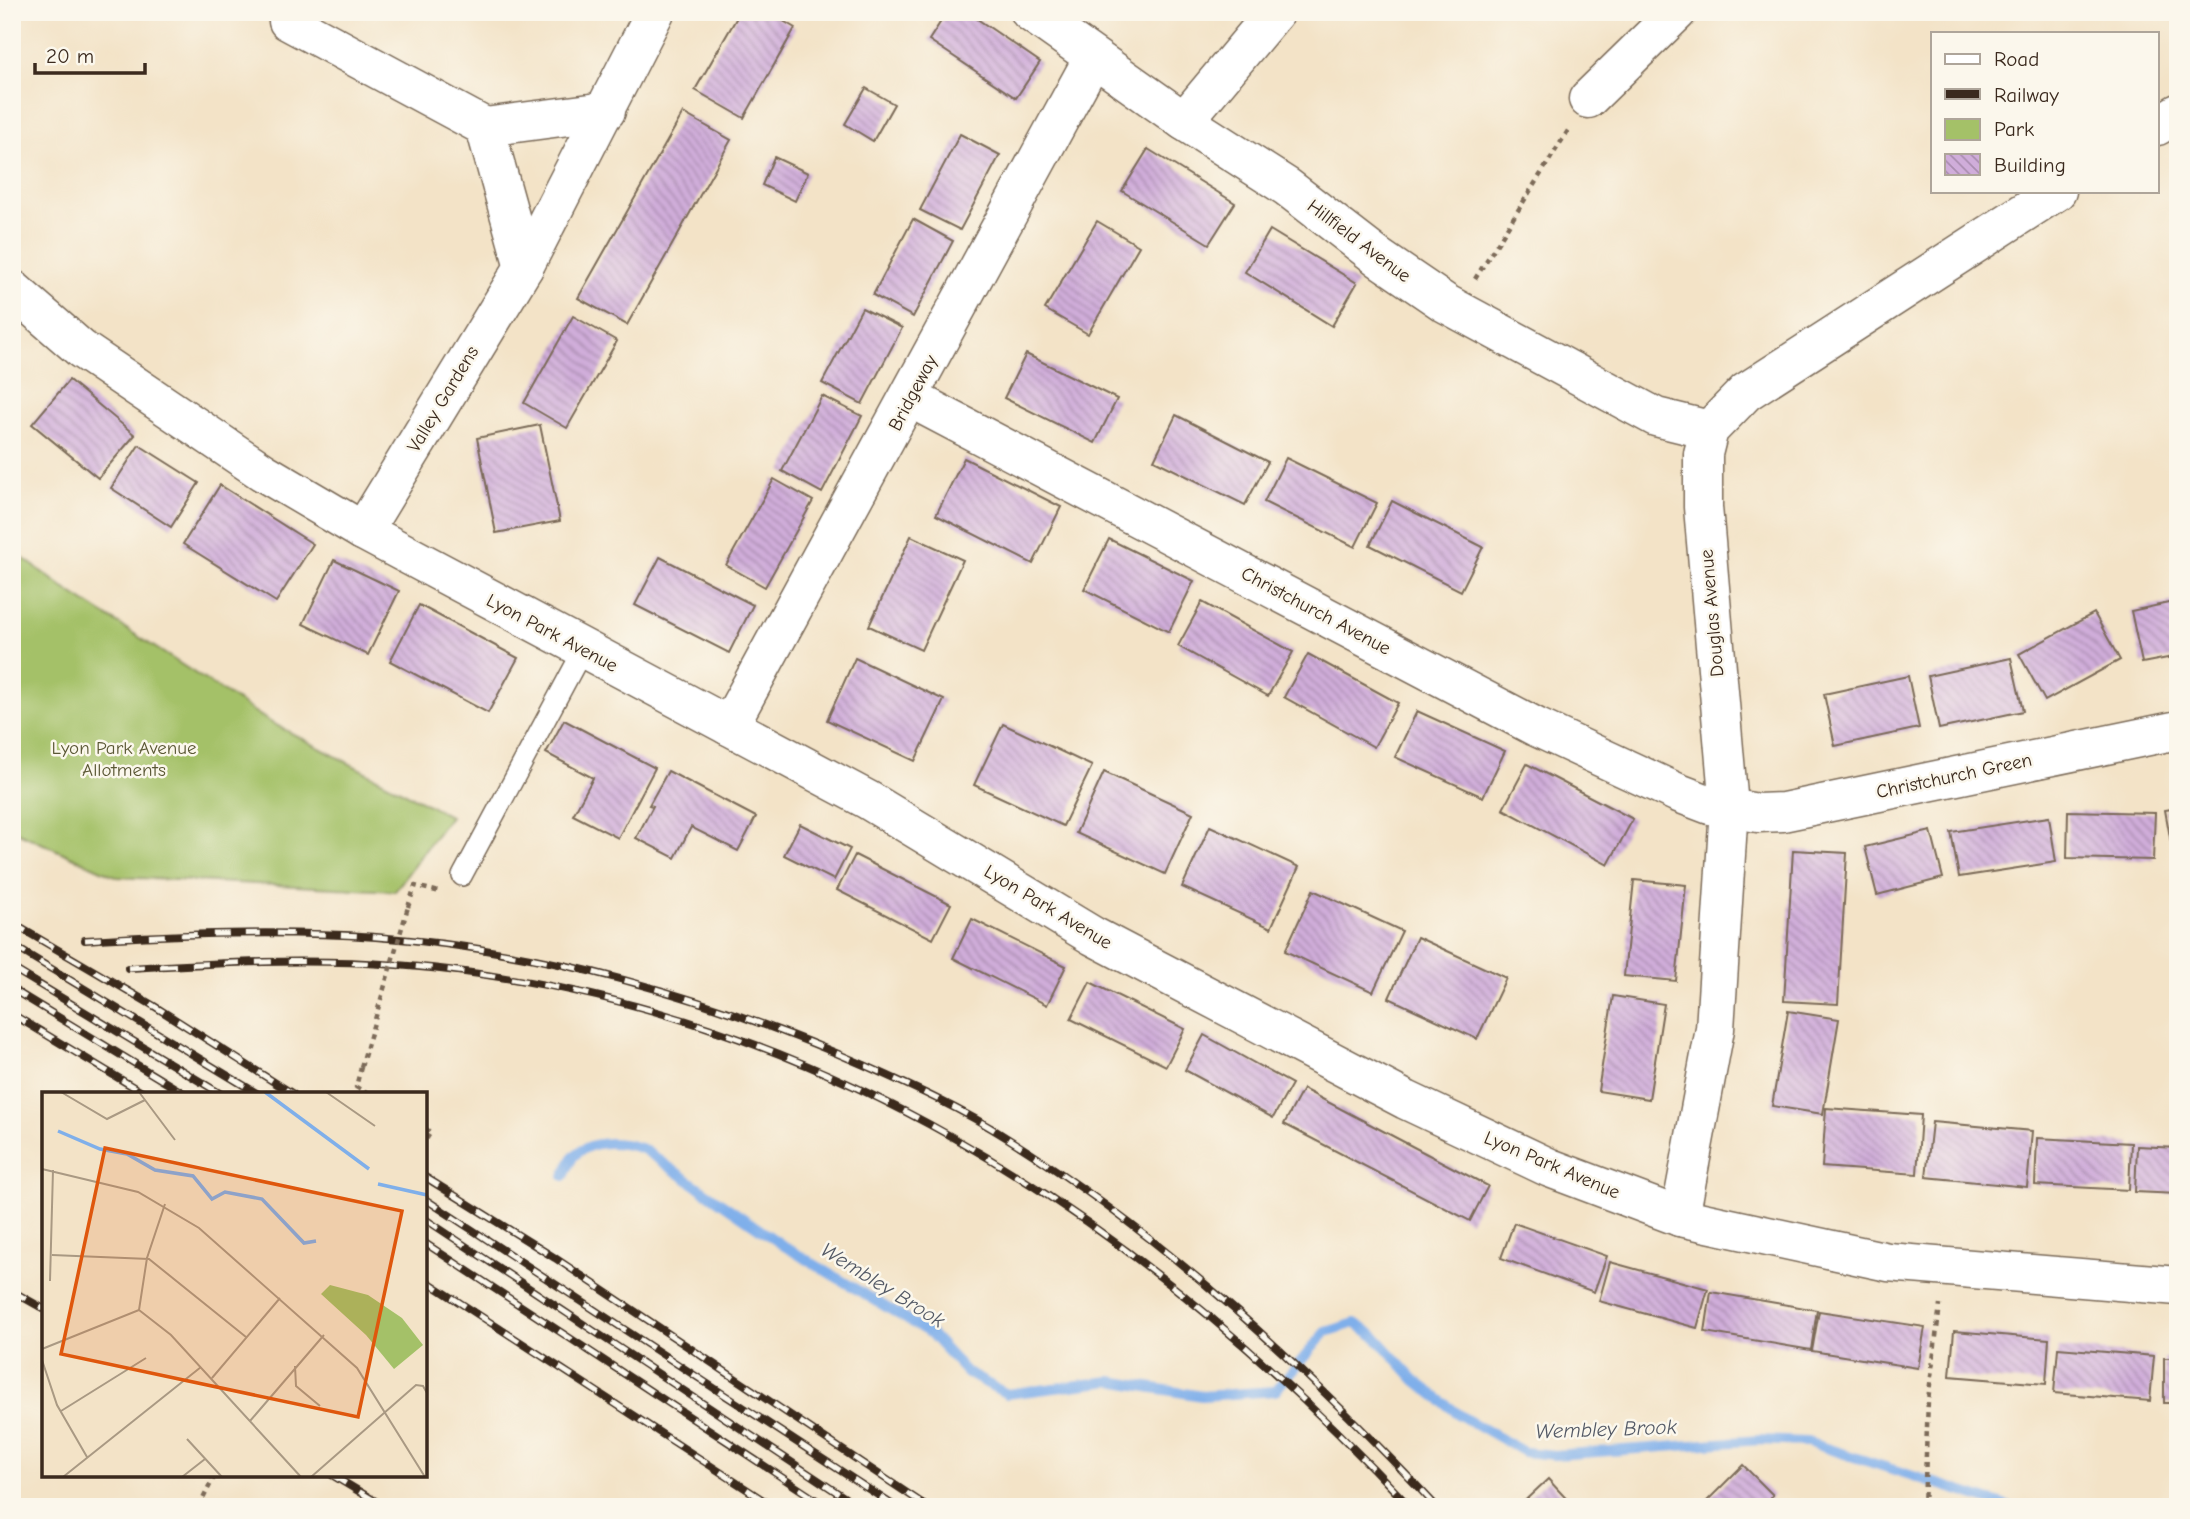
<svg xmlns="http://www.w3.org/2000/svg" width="2190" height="1519" font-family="'Comic Neue',sans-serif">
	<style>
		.green { fill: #a4c168; stroke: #707643; stroke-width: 2 }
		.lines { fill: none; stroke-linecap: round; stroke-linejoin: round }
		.stream { stroke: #7fafea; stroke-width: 10 }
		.building { fill: url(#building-back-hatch) }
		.lane-casing { stroke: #7b6b59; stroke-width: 22 }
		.street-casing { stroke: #7b6b59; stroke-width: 41 }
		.path { stroke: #7b6b59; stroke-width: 4.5; stroke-dasharray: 5 5; stroke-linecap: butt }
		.lane { stroke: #fff; stroke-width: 19 }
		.street { stroke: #fff; stroke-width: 38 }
		.rail-casing { stroke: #3b2a1e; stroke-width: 8 }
		.rail { stroke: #fbf7ec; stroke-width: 5; stroke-dasharray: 16; stroke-linecap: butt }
		.path-bridge { stroke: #7b6b59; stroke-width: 4.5; stroke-dasharray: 5 5; stroke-linecap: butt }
		.labels { text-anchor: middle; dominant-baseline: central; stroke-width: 5; stroke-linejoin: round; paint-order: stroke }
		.street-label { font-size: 19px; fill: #3b2a1e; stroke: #fbf7ec }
		.park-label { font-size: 19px; fill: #5a5734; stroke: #fbf7ec }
		.water-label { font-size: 21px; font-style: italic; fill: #535965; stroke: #fbf7ec }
		.inset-river { fill: none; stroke: #7fafea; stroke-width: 3.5 }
		.inset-road { fill: none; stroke: #a99983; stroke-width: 2 }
		.view { fill: #df570d; fill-opacity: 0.15; stroke: #df570d; stroke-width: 3.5 }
		.inset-edge { fill: none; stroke: #3b2a1e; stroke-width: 3.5 }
	</style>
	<defs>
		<pattern id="building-back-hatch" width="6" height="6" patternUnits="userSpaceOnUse" patternTransform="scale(1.75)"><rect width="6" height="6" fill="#d0adda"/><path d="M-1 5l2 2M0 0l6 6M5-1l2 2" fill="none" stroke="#aa8db0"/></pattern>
	</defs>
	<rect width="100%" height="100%" fill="#fbf7ec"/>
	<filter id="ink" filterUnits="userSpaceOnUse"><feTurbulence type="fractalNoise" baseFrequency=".0143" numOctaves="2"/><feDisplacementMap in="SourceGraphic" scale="14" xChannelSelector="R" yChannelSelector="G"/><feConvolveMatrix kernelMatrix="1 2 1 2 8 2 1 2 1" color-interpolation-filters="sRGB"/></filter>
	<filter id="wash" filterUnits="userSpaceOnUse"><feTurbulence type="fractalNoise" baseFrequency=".00686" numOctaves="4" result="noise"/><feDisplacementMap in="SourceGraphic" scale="28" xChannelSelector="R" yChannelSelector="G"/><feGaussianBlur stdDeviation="1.57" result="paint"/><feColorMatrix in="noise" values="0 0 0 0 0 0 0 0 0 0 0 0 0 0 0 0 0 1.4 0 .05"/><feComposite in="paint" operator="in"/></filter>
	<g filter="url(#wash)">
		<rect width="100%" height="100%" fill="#f3e3c7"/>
		<path class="green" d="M12,550l56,41 202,131 180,94 -55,75 -278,-14 -105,-47z"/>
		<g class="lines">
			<g class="stream">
				<path d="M564,1176c3,-5 6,-15 10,-20 18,-18 48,-14 69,-7l141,97 147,88 36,39 40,21 104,-13 91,15 73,-5 51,-59 29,-9 21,14 39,43 46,36 63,36 31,3 205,-15 47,2 203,65"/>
				<path d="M2084,1507l94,-5"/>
			</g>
		</g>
		<g id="blocks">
			<g class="building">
				<path d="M740,12h28l27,16 -51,90 -49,-28z"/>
				<path d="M947,12h20l73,50 -24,36 -87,-58z"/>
				<path d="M866,88l28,16 -21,37 -28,-17z"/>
				<path d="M683,113l48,27 -104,185 -49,-27z"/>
				<path d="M960,134l40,21 -40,75 -40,-20z"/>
				<path d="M1148,149l87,54 -26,41 -87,-53z"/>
				<path d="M774,157l34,16 -13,28 -33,-16z"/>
				<path d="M913,219l40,22 -40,76 -40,-22z"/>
				<path d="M1097,221l42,25 -51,88 -43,-25z"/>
				<path d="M1270,230l87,53 -25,43 -87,-54z"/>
				<path d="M862,308l40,20 -40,76 -40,-21z"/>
				<path d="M573,316l44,25 -50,87 -43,-25z"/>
				<path d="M1026,354l91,45 -22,44 -91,-45z"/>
				<path d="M69,380l66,55 -37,43 -66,-54z"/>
				<path d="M822,396l40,20 -40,77 -40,-22z"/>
				<path d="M1176,415l92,47 -23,43 -91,-45z"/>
				<path d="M540,425l20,96 -64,12 -19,-95z"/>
				<path d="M139,445l60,38 -28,44 -60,-39z"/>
				<path d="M964,458l97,49 -28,57 -97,-49z"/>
				<path d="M1286,458l91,45 -22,44 -91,-45z"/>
				<path d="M774,479l39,22 -48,86 -39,-22z"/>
				<path d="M220,485l93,59 -37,58 -93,-58z"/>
				<path d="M1392,501l91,46 -22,44 -91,-46z"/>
				<path d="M911,536l52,24 -42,90 -52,-24z"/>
				<path d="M1109,539l85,42 -25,51 -85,-43z"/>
				<path d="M660,557l93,48 -24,48 -94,-48z"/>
				<path d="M334,560l65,31 -31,64 -65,-31z"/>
				<path d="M2178,601v55l-36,7 -11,-52z"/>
				<path d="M1202,602l91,50 -25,44 -90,-50z"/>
				<path d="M419,605l99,53 -30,55 -98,-52z"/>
				<path d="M2094,613l26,47 -75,41 -26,-47z"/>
				<path d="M1308,654l90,49 -24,44 -90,-50z"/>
				<path d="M855,658l89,42 -29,61 -88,-41z"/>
				<path d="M2011,658l12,53 -84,18 -11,-53z"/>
				<path d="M1908,676l11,52 -84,18 -11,-52z"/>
				<path d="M1417,711l88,40 -22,46 -88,-40z"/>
				<path d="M564,720l91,48 -37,70 -45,-23 20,-37 -47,-25z"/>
				<path d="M1003,724l89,42 -29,60 -89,-41z"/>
				<path d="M1527,764l106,55 -25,46 -105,-56z"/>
				<path d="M668,771l88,46 -18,34 -47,-24 -16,31 -39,-20 17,-32 -4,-1z"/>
				<path d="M1104,772l89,41 -28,61 -89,-41z"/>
				<path d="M2178,808v56h-3l-10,-54z"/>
				<path d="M2068,811l87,2 -2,47 -86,-2z"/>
				<path d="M2049,817l7,45 -97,15 -8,-45z"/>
				<path d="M800,824l50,25 -16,31 -50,-25z"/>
				<path d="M1210,826l89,41 -28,61 -89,-41z"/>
				<path d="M1931,831l12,47 -66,17 -12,-48z"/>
				<path d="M1793,850l54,3 -9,151 -54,-3z"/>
				<path d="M855,855l96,49 -18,35 -96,-49z"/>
				<path d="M1634,880l52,5 -10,96 -52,-5z"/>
				<path d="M1313,890l89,41 -29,61 -88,-41z"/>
				<path d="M972,919l94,47 -19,39 -94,-47z"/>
				<path d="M1417,937l89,41 -29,61 -88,-41z"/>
				<path d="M1090,982l95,47 -19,37 -95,-47z"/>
				<path d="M1613,996l51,8 -15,95 -51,-8z"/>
				<path d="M1788,1011l51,8 -16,95 -51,-8z"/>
				<path d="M1204,1035l88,49 -19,34 -88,-48z"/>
				<path d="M1303,1089l185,97 -18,35 -186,-97z"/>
				<path d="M1826,1108l95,7 -4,59 -95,-7z"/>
				<path d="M1932,1122l100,9 -5,56 -101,-10z"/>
				<path d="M2037,1138l94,5 -2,47 -94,-5z"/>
				<path d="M2137,1146l41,2v46l-43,-2z"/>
				<path d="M1514,1223l93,33 -13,36 -93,-34z"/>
				<path d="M1610,1262l98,27 -11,39 -98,-27z"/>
				<path d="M1711,1292l106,18 -6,40 -106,-18z"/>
				<path d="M1819,1311l106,16 -7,41 -106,-17z"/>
				<path d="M1954,1331l95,8 -3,45 -96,-8z"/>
				<path d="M2058,1348l96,8 -4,45 -96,-8z"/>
				<rect x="2164" y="1358" width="14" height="45"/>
				<path d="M1743,1465l30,30 -11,12h-61z"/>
				<path d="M1548,1479l26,28h-56z"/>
				<path d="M1664,1499l7,8h-15z"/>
			</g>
		</g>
	</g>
	<g filter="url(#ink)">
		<use href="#blocks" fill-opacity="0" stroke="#7b6b59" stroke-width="2"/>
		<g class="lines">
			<g class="lane-casing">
				<path id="lane" d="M462,876l121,-226"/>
			</g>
			<g class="street-casing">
				<g id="street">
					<path d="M1030,12l154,109 103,66 92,71 66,45 211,114 53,13"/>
					<path d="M288,21l197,106 39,140"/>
					<path d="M1588,99l89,-87"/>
					<path d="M1184,121l91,-109"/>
					<path d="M2157,126l21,-13"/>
					<path d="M485,127l121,-16"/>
					<path d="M12,289l69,60 182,123 100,59 505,269 225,136 313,164 144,68 130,49 208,45 290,24"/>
					<path d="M910,398l626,329 140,65 34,13 48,8 25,-1 395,-82"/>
					<path d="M363,531l161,-264 131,-255"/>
					<path d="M729,726l364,-668"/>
					<path d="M1680,1217l35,-188 14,-222 -26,-300v-53l6,-24 37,-38 311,-201"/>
				</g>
			</g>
			<g class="path">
				<path d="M1475,279l94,-150"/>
				<path d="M408,907l7,-21 25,6"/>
				<path d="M361,1067l-5,20 12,7"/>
				<path d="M425,1129l6,3 -6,9"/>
				<path d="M199,1507l16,-32"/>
				<path d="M1924,1507l4,-107 12,-95"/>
			</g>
			<use href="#lane" class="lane"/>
			<use href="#street" class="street"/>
			<g class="rail-casing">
				<g id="rail">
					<path d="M12,923l142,83 139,88"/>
					<path d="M85,940c96,-6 194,-10 291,-3 167,12 335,61 488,128 49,22 98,44 143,73 161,101 300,231 430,369"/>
					<path d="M12,945l246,149"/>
					<path d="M12,968l209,126"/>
					<path d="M128,968c90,-5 179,-10 269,-3 408,31 740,250 1013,542"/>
					<path d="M12,989l173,105"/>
					<path d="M12,1014l133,80"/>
					<path d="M425,1177l130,81 373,249"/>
					<path d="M425,1199l471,308"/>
					<path d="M425,1219l434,288"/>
					<path d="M425,1243l402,264"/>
					<path d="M425,1280l349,227"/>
					<path d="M12,1291l32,18"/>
					<path d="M332,1475l53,32"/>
				</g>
			</g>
			<use href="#rail" class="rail"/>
			<path class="path-bridge" d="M361,1067l47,-160"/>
		</g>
	</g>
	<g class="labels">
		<g class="street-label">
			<text transform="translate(1359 241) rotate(37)">Hillfield Avenue</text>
			<text transform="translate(913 393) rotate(-62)">Bridgeway</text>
			<text transform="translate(443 399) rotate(-59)">Valley Gardens</text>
			<text transform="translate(1316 611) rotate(28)">Christchurch Avenue</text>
			<text transform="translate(1712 613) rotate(-95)">Douglas Avenue</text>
			<text transform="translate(552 633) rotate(28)">Lyon Park Avenue</text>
			<text transform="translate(1954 776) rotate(-12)">Christchurch Green</text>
			<text transform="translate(1048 907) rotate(31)">Lyon Park Avenue</text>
			<text transform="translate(1552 1165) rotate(23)">Lyon Park Avenue</text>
		</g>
		<g class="park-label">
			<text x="124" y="748">Lyon Park Avenue<tspan x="124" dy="22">Allotments</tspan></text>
		</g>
		<g class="water-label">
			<text transform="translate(883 1285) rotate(32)">Wembley Brook</text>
			<text transform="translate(1606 1429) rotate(-2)">Wembley Brook</text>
		</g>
	</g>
	<g transform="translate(42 1092)">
		<rect width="385" height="385" fill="#f3e3c7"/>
		<path d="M288,193l38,10 34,23 21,27 -29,24 -28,-34 -45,-41z" fill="#a4c168"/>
		<path class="inset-river" d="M223,0l104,77M16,39l42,18 27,5 28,16 38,6 19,23 13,-7 37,7 42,44 12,-2M336,92l49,11"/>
		<path class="inset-road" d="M19,0l46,27 38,-19M97,0l36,48M284,0l49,34M0,77l96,23 61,36 158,140 68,109M10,163l97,4 97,78M8,189l3,-111M97,218l32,25 130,142M0,257l97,-39 8,-52 18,-54M0,268l15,45 30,52M253,274l1,20 24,20M170,286l68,-80M19,319l85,-53M208,329l74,-86M145,347l35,38M21,385l138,-110M140,385l23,-18M269,385l105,-92 7,1 4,7"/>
		<path class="view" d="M63,56l297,63 -44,206 -297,-63z"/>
		<rect width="385" height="385" class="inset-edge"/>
	</g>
	<rect width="2190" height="1519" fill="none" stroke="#fbf7ec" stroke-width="42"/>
	<rect x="1931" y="32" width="228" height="161" fill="#fbf7ec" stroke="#aea59a" stroke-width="2"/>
	<rect x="1945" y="54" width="35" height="10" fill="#ffffff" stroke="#aea59a" stroke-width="2"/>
	<text x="1994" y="66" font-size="21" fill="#3b2a1e">Road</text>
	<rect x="1945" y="89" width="35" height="10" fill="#3b2a1e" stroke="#aea59a" stroke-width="2"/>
	<text x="1994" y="102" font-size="21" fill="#3b2a1e">Railway</text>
	<rect x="1945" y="119" width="35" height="21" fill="#a4c168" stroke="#aea59a" stroke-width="2"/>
	<text x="1994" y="136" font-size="21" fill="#3b2a1e">Park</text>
	<rect x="1945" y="154" width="35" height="21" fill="url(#building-back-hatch)" stroke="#aea59a" stroke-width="2"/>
	<text x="1994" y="172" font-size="21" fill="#3b2a1e">Building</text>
	<path d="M35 63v10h110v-10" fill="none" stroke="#3b2a1e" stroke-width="3.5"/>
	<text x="46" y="63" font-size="21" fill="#3b2a1e" stroke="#fbf7ec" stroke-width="5" paint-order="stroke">20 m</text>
</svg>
